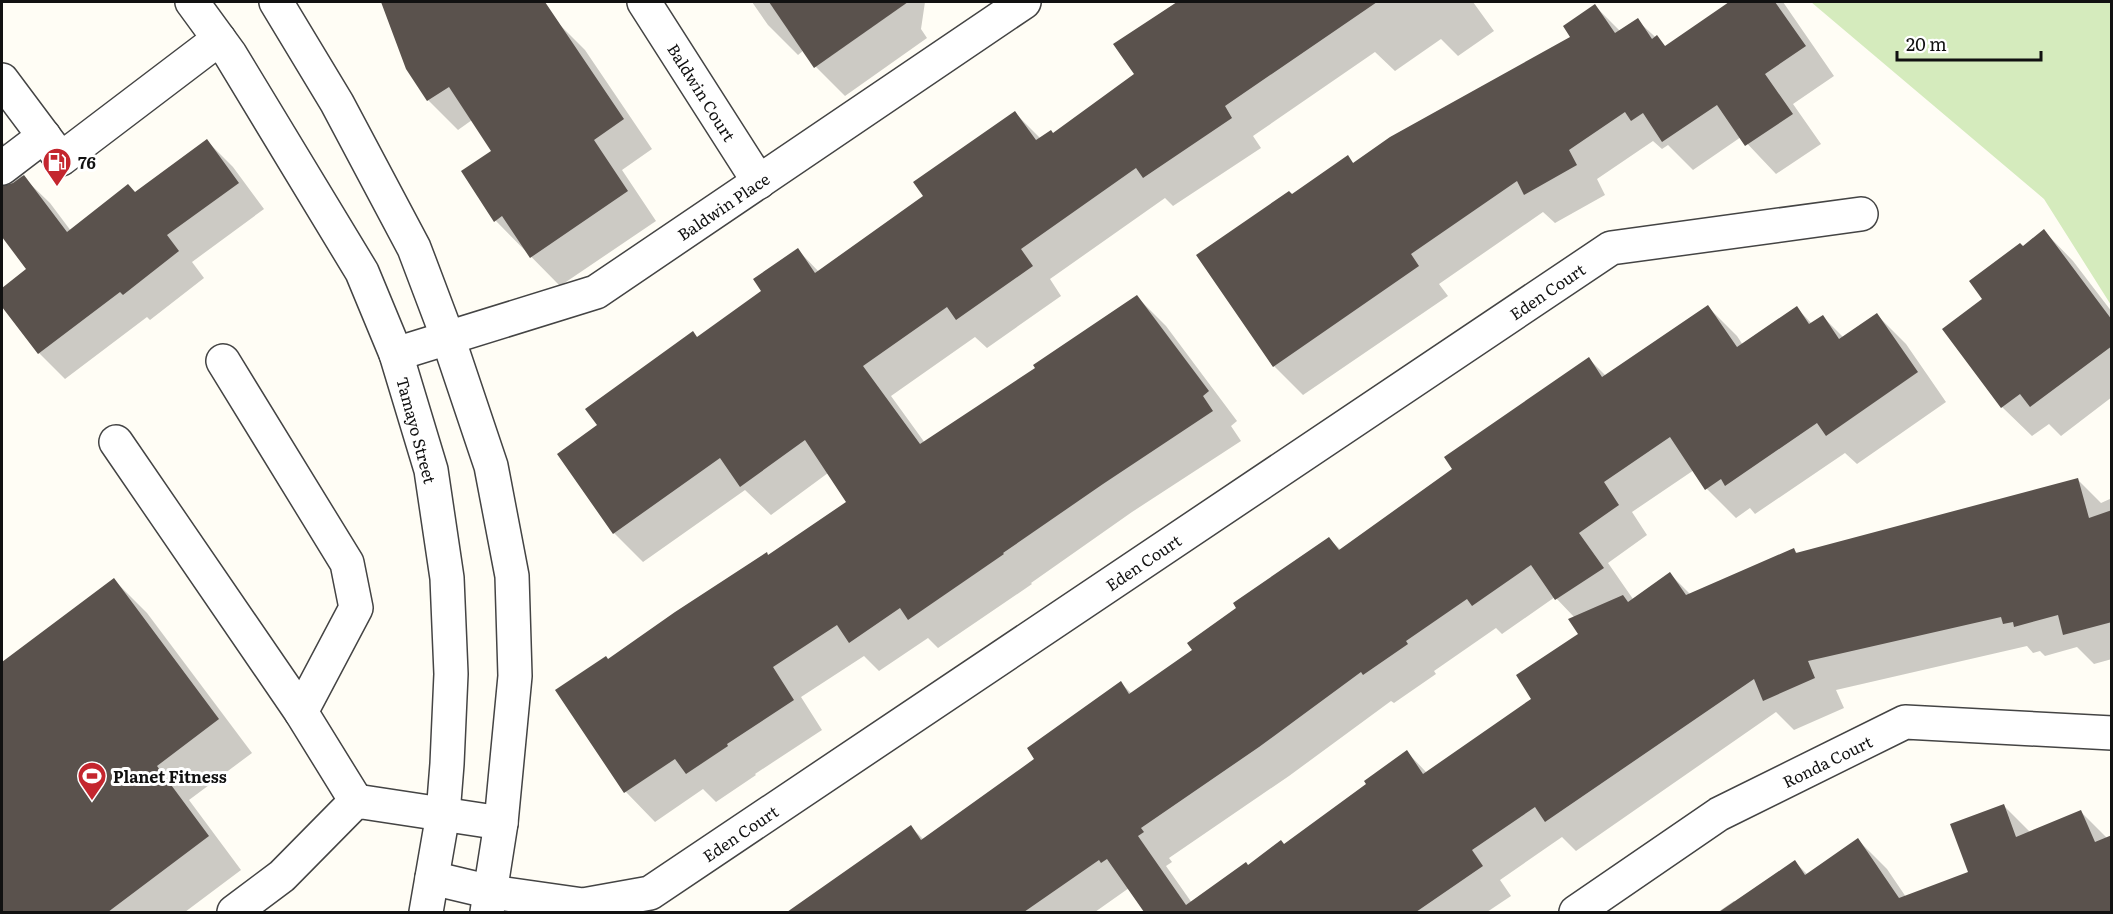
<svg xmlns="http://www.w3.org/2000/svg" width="2113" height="914" font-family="Literata,serif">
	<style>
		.green { fill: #d5ebbd }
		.shadow { fill: #0003; fill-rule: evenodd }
		.building { fill: #5a524d }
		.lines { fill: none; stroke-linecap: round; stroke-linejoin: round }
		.minor-casing { stroke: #444; stroke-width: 36 }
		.minor { stroke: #fff; stroke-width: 33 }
		.labels { text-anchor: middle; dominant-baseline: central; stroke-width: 6; stroke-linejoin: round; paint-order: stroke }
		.street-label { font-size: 16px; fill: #111; stroke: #fff }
		.poi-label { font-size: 16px; font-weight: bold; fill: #111; stroke: #fff; text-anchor: start }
	</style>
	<rect width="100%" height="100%" fill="#fffdf5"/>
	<path class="green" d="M1811,2h300v303l-67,-106z"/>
	<g class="shadow">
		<path d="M382,2h142l12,32 20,-13 29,29 67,99 -30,21 34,51 -96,65 -64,-65 -3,-70 -21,-31 -14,10 -30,-30 -21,-32z"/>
		<path d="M752,2h173l-4,27 6,9 -82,58 -29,-29 -12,-17 -6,5 -30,-30z"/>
		<path d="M1177,2h296l21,29 -36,25 -17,-17 -46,32 -20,-19 -122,84 8,12 -88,58 -8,-8 -115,81 11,17 -74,52 -12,-11 -84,59 34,47 112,-75 100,-71 29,29 71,95 -6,5 10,15 -109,71 -101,71 1,1 -94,64 -10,-10 -49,33 -15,-15 -63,41 21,33 -67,44 1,1 -40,27 -13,-13 -48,33 -29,-30 -69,-102 51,-29 240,-158 -20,-30 -57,42 -26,-25 -102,72 -29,-29 -15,-108 99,-86 65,-47 35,-42 21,22 106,-76 90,-83 26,26 13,-4 82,-60 -20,-31z"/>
		<path d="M1726,2h57l51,74 -41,28 28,40 -45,30 -35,-37 -48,33 -25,-25 -6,4 -9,-8 -56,38 8,16 -50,28 -12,-11 -104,72 9,12 -145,99 -29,-29 18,-170 56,-39 6,7 218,-126 23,-32 25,25 17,-11 29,27 62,-43z"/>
		<path d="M2,141l24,31 -4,4 28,27 21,28 64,-38 72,-52 26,26 31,42 -72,53 12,16 -54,42 -3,-3 -82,62 -26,-26 -37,-48v-15l26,-21 -26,-35z"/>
		<path d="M2044,231l29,30 39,51v85l-51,39 -12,-12 -17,12 -30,-29 -18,-108 39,-51z"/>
		<path d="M1708,307l29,29 6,9 54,-37 15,16 11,-7 21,21 33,-23 29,29 40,58 -89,62 -12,-11 -90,61 -5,-6 -14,10 -29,-29 -13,-19 -62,42 15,23 -39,28 25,36 37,-25 20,20 104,-44 4,4 280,-74 23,23 11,-5v161l-18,5 -17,-17 -32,9 -5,-5 -7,2 -6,-7 -191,44 8,18 -50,22 -18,-18 -200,139 -14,-14 -62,43 11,16 -24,16h-341l-17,-24 -34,24h-285l17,-11 84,-74 13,13 112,-81 85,-76 11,11 62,-43 135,-112 12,11 113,-80 135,-111 17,17zM1555,597l20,21 5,16 -47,65 -106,74 -20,-21 -39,32 -84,61 -92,58 -26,-37 6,-4 -3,-4 120,-82 102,-75 3,2 42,-29 -2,-3 62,-43 6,6z"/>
		<path d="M114,580l33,33 105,140 -63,47 52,70 -56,42h-183v-248z"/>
		<path d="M2003,805l28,28 50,-21 31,31v69h-394l16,-11 2,2 59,-41 13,13 50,-35 29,29 19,28 64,-24z"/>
	</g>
	<g class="building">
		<path d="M381,2h164l79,117 -30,21 34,51 -98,67 -28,-42 -8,6 -33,-51 30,-20 -42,-64 -22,14 -21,-32z"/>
		<path d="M769,2h139l-94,66z"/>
		<path d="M1177,2h200l-152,104 7,12 -89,60 -7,-10 -115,81 12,17 -77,54 -9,-13 -84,59 57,78 115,-76 -2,-3 104,-70 72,96 -6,5 10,15 -110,73 -100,69 1,1 -96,66 -8,-12 -51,35 -12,-18 -64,42 21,33 -67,44 1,2 -42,28 -11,-15 -51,34 -69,-103 51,-34 2,3 67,-47 92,-60 1,3 78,-53 -41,-62 -65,47 -20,-29 -107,76 -56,-80 40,-29 -12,-16 108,-78 4,6 64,-46 -8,-12 45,-31 17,25 108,-77 -10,-14 102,-71 21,29 15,-10 2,3 81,-59 -21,-30z"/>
		<path d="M1729,2h46l31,44 -41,28 28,40 -48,32 -28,-41 -55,37 -19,-29 -12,8 -6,-9 -56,38 8,15 -53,30 -7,-14 -106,73 8,12 -146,101 -77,-112 93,-64 3,3 56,-39 5,8 37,-26 180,-100 -7,-11 32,-22 20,29 23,-15 14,21 5,-4 8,11z"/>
		<path d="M207,139l32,44 -72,52 12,16 -56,44 -3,-3 -82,62 -36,-47v-19l24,-19 -24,-32v-51l11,-3 11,-8 43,57 61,-48 7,8z"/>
		<path d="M2044,229l68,91v26l-82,61 -10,-13 -19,14 -59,-79 40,-30 -13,-18 51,-38 3,3z"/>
		<path d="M1708,305l29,42 60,-41 12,18 14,-9 16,24 38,-26 41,59 -92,64 -9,-13 -92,63 -4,-7 -16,11 -35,-53 -66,45 15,23 -40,28 25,35 -49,32 -24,-35 -59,41 -5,-7 -61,42 2,3 -45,31 -2,-3 -102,75 -118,81 3,4 -6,4 48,69 60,-43 2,3 33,-25 3,4 82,-60 -2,-3 43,-31 16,24 108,-75 -15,-24 62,-41 -10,-15 55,-24 5,7 42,-30 16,23 108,-47 2,5 282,-75 11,40 23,-8v112l-49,13 -5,-20 -44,12 -1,-5 -10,2 -2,-7 -193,44 7,17 -52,23 -9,-22 -209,143 -10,-15 -63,43 11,16 -67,46h-272l-37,-53 -6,4 -2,-3 -75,52h-237l124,-87 10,15 113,-81 -7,-11 94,-67 8,13 63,-44 -5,-7 49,-35 -3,-5 96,-66 10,13 113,-81 -8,-12 145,-100 13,20z"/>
		<path d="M114,578l105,141 -62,47 52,70 -101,76h-106v-250z"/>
		<path d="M2004,804l12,33 65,-27 14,32 17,-7v77h-393l76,-52 10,15 53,-37 41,60 69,-26 -18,-48z"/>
	</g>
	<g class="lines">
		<g class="minor-casing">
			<g id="minor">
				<path d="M192,2l38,52 132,218 34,82 35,116 16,108 4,96 -4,90 -4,50 -17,98"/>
				<path d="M276,2l61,101 77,145 34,90 43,128 21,110 3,100 -14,147 -14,89"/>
				<path d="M644,2l115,180"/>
				<path d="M2,80l59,79 158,-120"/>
				<path d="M2,168l42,-32"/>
				<path d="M396,354l200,-62 428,-290"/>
				<path d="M223,361l124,202 9,45 -55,104"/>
				<path d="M116,442l185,270 55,89"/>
				<path d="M432,878l59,14 92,13 67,-12 961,-645 250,-34"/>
				<path d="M234,912l48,-36 74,-75 145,22"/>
				<path d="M1576,912l143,-98 186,-92 207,11"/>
			</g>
		</g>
		<use href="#minor" class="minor"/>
	</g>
	<defs>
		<g id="fuel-pin" transform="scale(1.5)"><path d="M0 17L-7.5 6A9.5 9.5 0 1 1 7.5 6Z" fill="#c4262e" stroke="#fff"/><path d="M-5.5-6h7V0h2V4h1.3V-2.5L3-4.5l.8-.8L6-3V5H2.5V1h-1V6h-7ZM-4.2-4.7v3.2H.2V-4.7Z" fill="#fff"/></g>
		<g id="stadium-pin" transform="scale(1.5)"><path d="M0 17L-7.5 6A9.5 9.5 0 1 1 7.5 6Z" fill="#c4262e" stroke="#fff"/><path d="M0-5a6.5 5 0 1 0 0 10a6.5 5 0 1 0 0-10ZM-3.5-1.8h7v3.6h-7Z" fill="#fff"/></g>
	</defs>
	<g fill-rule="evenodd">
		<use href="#fuel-pin" x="57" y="162"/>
		<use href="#stadium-pin" x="92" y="776"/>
	</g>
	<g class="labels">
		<g class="street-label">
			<text transform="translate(702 92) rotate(58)">Baldwin Court</text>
			<text transform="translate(723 206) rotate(-34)">Baldwin Place</text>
			<text transform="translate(1547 291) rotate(-34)">Eden Court</text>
			<text transform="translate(417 430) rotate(75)">Tamayo Street</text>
			<text transform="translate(1143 562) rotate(-34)">Eden Court</text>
			<text transform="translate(1827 761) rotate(-26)">Ronda Court</text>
			<text transform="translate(740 833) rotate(-34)">Eden Court</text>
		</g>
		<g class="poi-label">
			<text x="78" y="162">76</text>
			<text x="113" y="776">Planet Fitness</text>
		</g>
	</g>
	<rect width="2113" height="914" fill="none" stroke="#111111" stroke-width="6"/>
	<path d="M1897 51v9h144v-9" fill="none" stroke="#111111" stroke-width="3"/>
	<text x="1906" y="51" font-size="18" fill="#111111" stroke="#ffffff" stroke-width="4.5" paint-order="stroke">20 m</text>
</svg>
